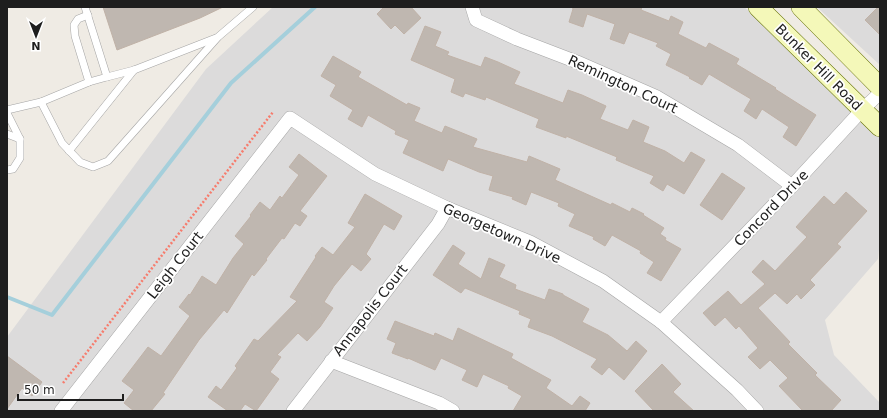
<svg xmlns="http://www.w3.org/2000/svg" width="887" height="418" font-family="'DejaVu Sans',sans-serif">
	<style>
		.residential { fill: #dcdbdb }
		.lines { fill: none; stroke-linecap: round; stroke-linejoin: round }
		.stream { stroke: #a5cfdb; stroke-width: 4 }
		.building { fill: #bfb7b0; stroke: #c0b2a7 }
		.service-casing { stroke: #a5a5a5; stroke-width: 8 }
		.minor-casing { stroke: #a5a5a5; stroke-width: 14 }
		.secondary-casing { stroke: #667207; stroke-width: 20 }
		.path { stroke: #f67c6d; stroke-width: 2.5; stroke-dasharray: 2 2; stroke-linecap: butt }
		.service { stroke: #fff; stroke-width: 7 }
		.minor { stroke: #fff; stroke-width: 13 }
		.secondary { stroke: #f4f8b9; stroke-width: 19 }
		.labels { text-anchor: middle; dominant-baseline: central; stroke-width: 3.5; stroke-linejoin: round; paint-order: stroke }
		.street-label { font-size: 14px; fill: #1e1e1e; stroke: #fff }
	</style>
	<rect width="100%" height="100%" fill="#efebe4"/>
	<g class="residential">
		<path d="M273,7h471l17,14 83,84 36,33v103l-2,18 -53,61 9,35 46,48v8h-873v-74l199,-268z"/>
		<path d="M817,7h63v58z"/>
	</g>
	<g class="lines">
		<path class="stream" d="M7,297l45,18 179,-232 84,-76"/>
	</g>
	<g class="building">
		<path d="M103,7h120l-23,11 -83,32z"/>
		<path d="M384,7h27l10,11 -17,16 -9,-9 -4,4 -14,-15z"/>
		<path d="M572,7h70l-1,3 28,11 2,-5 12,6 -5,12 28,14 3,-5 30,16 -3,5 40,24 -1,1 41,26 -20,31 -13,-9 6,-10 -27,-18 -6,10 -12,-8 7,-12 -42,-25 -7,11 -13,-7 1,-1 -24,-12 5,-11 -15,-8 2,-3 -29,-11 -5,12 -14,-5 5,-15 -28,-10 -4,13 -14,-5 4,-13z"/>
		<path d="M878,7h2v28l-15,-15z"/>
		<path d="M425,26l16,6 -6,14 14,6 -2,3 34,12 4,-10 13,5 22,10 -6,12 49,19 5,-13 14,5 24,11 -6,13 28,11 5,-10 16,7 -6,15 22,9 19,12 7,-11 14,8 -21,34 -17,-10 -4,7 -13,-8 4,-7 -38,-16 1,-3 -51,-21v2l-30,-11 3,-8 -53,-22 -1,3 -20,-7 -2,4 -12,-5 4,-13 -44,-19z"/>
		<path d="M333,56l28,16 -3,5 49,28 1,-2 12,5 -6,13 28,12 3,-7 32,13 -4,8 54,15 2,-6 31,13 -5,11 56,25 1,-2 18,9 2,-4 12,6 -1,1 21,13 -4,6 6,4 -1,2 16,9 -20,32 -14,-8 7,-11 -14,-9 1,-2 -29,-16 -7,11 -12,-7 1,-2 -25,-11 6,-12 -17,-8 1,-3 -28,-11 -5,13 -14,-6 1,-2 -24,-7 4,-14 -14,-4 -31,-13 -5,12 -40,-18 6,-13 -14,-6 1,-3 -28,-16 -6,12 -14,-8 5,-9 -23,-14 6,-11 -15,-9z"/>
		<path d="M299,154l28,22 -27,35 7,5 -7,10 -5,-3 -11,16 -2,-1 -16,21 1,1 -13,16 -2,-2 -25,39 -3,-3 -25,30 -36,53 2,1 -14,17h-17l-10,-8 10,-13 -12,-9 26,-34 13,9 29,-40 -11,-9 10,-13 1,1 12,-19 14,9 17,-27 11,-14 -9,-8 16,-20 -1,-1 10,-13 10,8 10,-14 2,2 17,-23 -10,-8z"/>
		<path d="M722,173l23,15 -23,32 -22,-15z"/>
		<path d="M846,192l21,19 -30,33 4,3 -31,33 5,5 -14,14 -4,-5 -10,10 -12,-11 -17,15 32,34 -2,2 29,29 -2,2 26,25 -10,11h-28l-24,-25 9,-8 -18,-18 -10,9 -12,-12 10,-9 -19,-22 -3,3 -11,-12 -10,9 -12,-13 25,-22 13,14 24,-21 -13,-12 11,-12 12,11 32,-34 -11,-10 28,-31 10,9z"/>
		<path d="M365,194l37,22 -8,14 -10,-6 -18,30 5,5 -10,12 -9,-7 -18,22 -10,16 9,6 -13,19 -13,14 -9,-8 -21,22 4,2 -11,15 9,7 -23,32 -11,-7 -5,7h-12l-20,-14 8,-11 5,4 16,-22 -2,-2 19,-27 4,2 39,-40 -7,-4 26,-40 -1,-1 7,-9 11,8 22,-28 -7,-4z"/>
		<path d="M453,245l12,8 -7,11 23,15 8,-21 16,7 -6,12 17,8 -1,4 30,11 4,-11 14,5v1l26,14 -7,13 26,13 19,16 9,-10 11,10 -23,29 -15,-13 -7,8 -11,-8 6,-8 -45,-23 -24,-9 3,-8 -12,-5 1,-3 -55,-23 -4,5 -28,-18z"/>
		<path d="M395,321l39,15 1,-3 18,8 5,-13 55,26 -2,4 40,22 -5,8 26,18 8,-10 10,7 -5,8h-72l9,-15 -14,-8 1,-2 -26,-12 -6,13 -15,-7 5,-10 -26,-12 -6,12 -27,-12v1l-16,-6 4,-10 -9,-4z"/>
		<path d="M7,356l35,26 -10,14 -10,-8 -15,21z"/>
		<path d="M662,364l19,20 -8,8 21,19h-40l-19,-20z"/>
	</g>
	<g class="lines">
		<g class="service-casing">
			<g id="service">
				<path d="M88,15l-10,4 -4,6 1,11 14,46"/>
				<path d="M107,77l27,-7 82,-32"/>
				<path d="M41,102l21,41 18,19 13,5 15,-6 110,-124 35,-30"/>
				<path d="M7,110l34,-8 48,-20 18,-5 -22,-70"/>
				<path d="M7,113l13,26v19l-7,11 -6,1"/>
				<path d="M7,134l13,5"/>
				<path d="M69,151l65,-81"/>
			</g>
		</g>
		<g class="minor-casing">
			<g id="minor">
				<path d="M472,7l4,13 41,19 60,23 80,35 81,48 54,41"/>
				<path d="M661,322l131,-136 70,-76 18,-17"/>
				<path d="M331,361l108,42 14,8"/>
				<path d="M61,411l229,-293 85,56 72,34 83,34 73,39 58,41 76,68 20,21"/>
				<path d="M293,411l145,-187 9,-16"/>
			</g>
		</g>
		<g class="secondary-casing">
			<g id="secondary">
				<path d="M758,7l122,120"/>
				<path d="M801,7l79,80"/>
			</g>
		</g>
		<path class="path" d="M63,383l210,-271"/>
		<use href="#service" class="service"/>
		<use href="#minor" class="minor"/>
		<use href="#secondary" class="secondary"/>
	</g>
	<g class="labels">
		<g class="street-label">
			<text transform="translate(819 67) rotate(45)">Bunker Hill Road</text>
			<text transform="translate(623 84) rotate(25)">Remington Court</text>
			<text transform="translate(771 208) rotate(-46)">Concord Drive</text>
			<text transform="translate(502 233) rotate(24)">Georgetown Drive</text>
			<text transform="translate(175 265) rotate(-52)">Leigh Court</text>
			<text transform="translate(370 310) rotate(-52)">Annapolis Court</text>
		</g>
	</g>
	<rect width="887" height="418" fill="none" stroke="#1e1e1e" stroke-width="16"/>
	<g transform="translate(36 36) rotate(180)" stroke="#ffffff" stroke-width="3" paint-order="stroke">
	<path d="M0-3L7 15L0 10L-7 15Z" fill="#1e1e1e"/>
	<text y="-6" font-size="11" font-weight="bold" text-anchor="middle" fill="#1e1e1e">N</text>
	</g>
	<path d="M18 394v6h105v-6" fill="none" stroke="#1e1e1e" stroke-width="2"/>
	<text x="24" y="394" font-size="12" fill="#1e1e1e" stroke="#ffffff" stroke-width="3" paint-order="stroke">50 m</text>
</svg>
